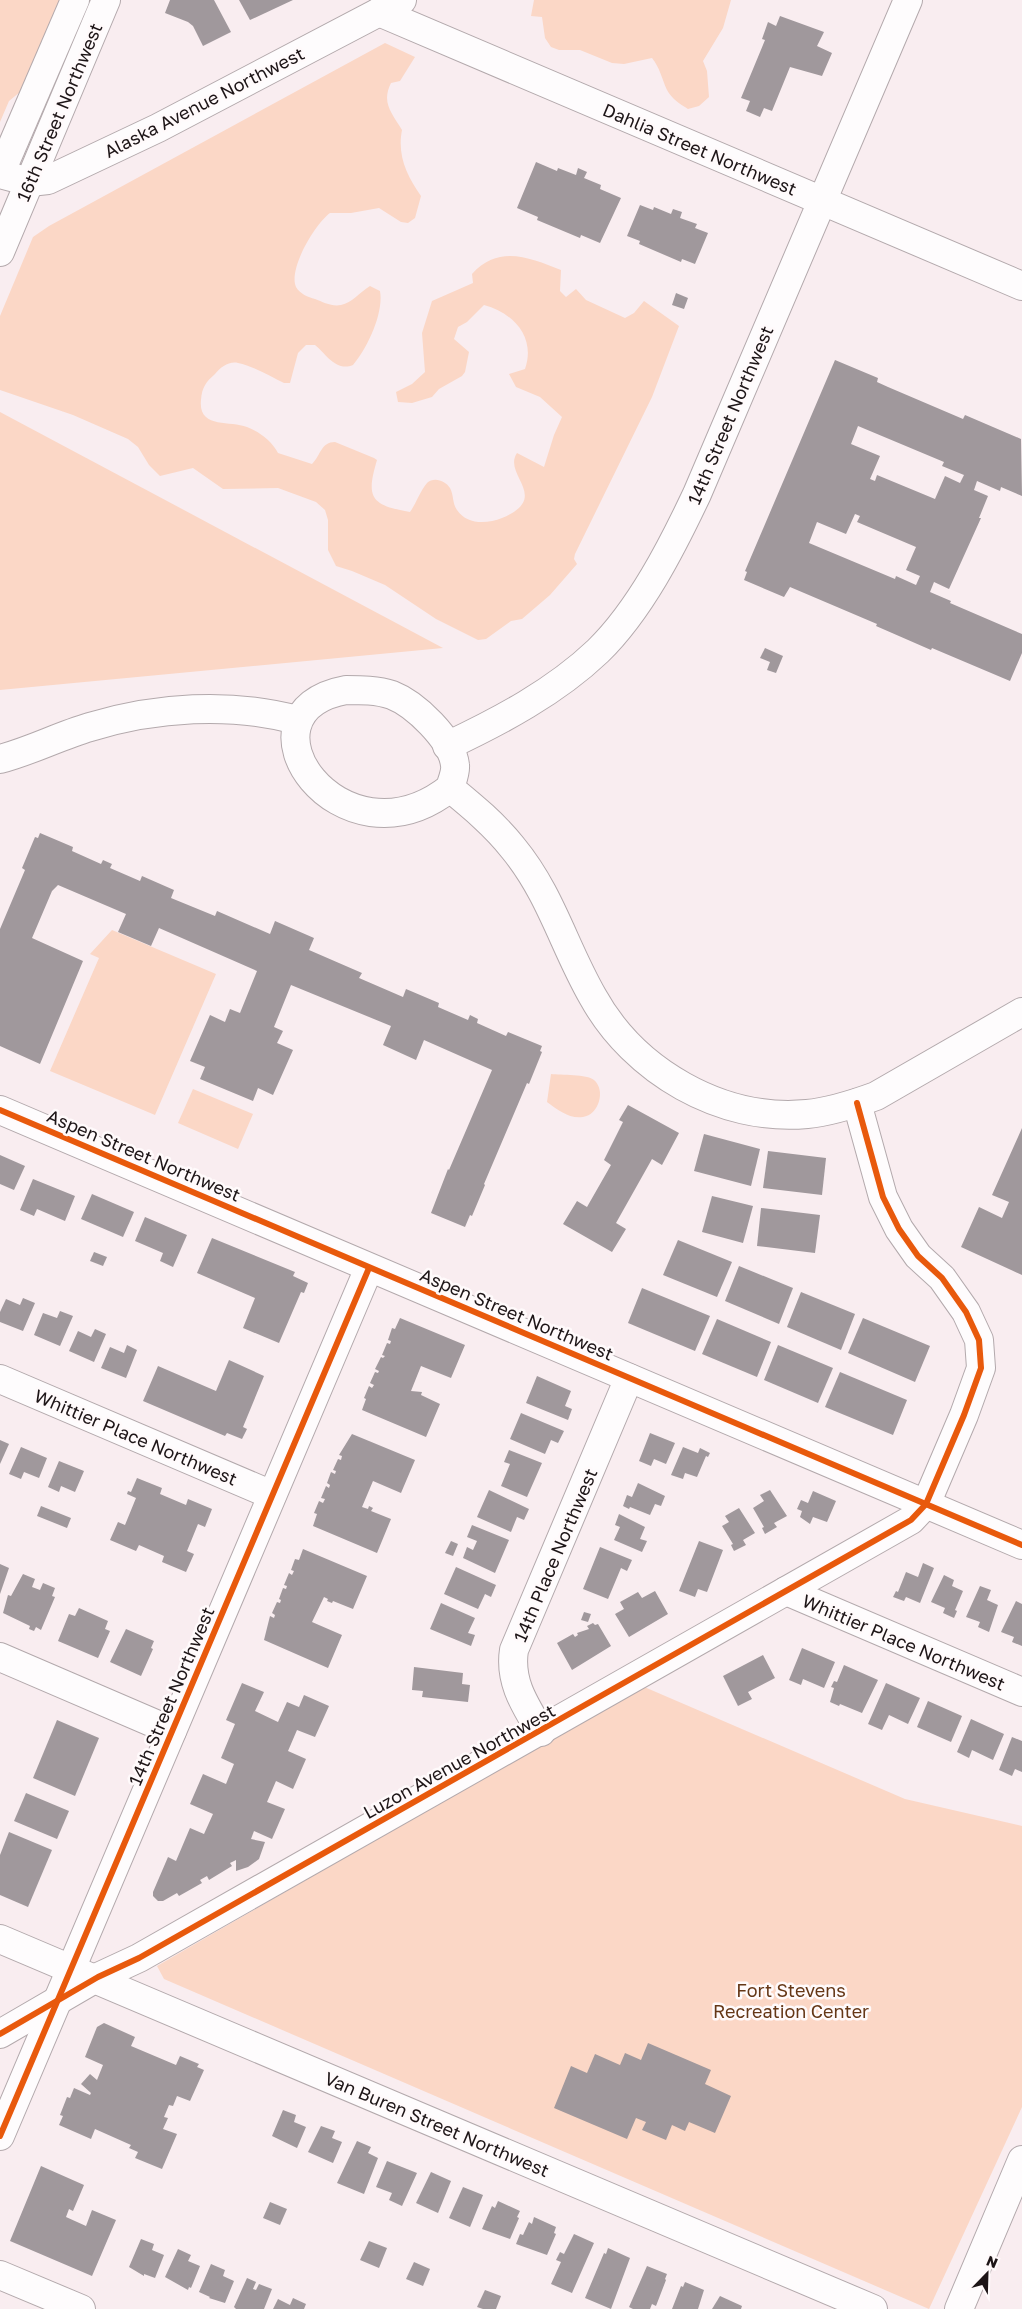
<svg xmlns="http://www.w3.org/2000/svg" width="1022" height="2309" font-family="'Golos Text',sans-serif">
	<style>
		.green { fill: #fbd7c6 }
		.building { fill: #a0989c; fill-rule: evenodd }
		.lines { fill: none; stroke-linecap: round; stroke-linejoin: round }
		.minor-casing { stroke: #b3a9ac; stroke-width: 30 }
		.major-casing { stroke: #b3a9ac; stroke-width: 30 }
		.minor { stroke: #fefcfd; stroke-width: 28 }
		.major { stroke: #fefcfd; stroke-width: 28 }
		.cycleway-casing { stroke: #fffafb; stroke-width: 9 }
		.cycleway { stroke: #e8590c; stroke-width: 6 }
		.labels { text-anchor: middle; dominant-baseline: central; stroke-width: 5; stroke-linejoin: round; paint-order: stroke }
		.street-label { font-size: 18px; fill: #1d1517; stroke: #fffafb }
		.park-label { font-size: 18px; fill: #653716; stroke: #fffafb }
	</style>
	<rect width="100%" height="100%" fill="#f9edf0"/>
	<g class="green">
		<path d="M0,0h60l-40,92 -11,9 -9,21z"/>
		<path d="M534,0h197l-8,28 -20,33 4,10 2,26 -10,9 -11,3c-8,-5 -16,-10 -21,-19 -5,-11 -7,-22 -15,-32l-28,6 -12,-1 -32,-13h-21l-8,-3 -6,-9 -3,-21 -11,-1z"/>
		<path d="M385,43l30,14 -15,24 -9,2c-10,20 1,30 11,47 -5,26 5,46 19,66l-6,22 -7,5 -7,-1 -22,-14 -28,5h-21c-15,11 -42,56 -34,74 4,7 12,10 19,12 8,3 17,8 26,6 11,-2 19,-13 29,-19l10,5c4,22 -13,58 -27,74 -17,7 -27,-11 -38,-20h-9l-8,8 -8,30h-6c-14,-7 -31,-17 -46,-20 -9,-2 -17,4 -23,11 -9,8 -13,13 -14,26 -3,29 29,20 46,27 13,5 25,14 31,26l34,11c9,-9 9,-22 23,-22l39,16 3,2c-11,37 -7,45 33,52 6,-8 10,-21 17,-29 7,-7 19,-2 23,5 4,7 2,15 7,22 10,15 30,14 45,8 50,-21 0,-43 15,-65l27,14 10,-32 8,-18 -22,-20 -24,-10 -7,-13 16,-5c11,-31 -11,-56 -41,-64l-17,17 -9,5 -4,12 15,13 -4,20 -3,4 -23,13 -7,8 -20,6 -14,-1 -2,-10 16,-8 13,-12 -3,-39 10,-32 41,-18 -1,-9c27,-30 58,-16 89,-4l-1,21 6,6 10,-8 10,11 39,18 9,-5 10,-12 35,25 -27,71 -77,157 -1,5 3,5 -27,31 -28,24 -11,2 -25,18 -8,1 -42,-21 -51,-34 -33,-14 -16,-5 -8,-16v-30l-3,-10 -9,-8 -38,-14 -55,1 -30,-21 -33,8 -11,-11 -11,-18 -10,-8 -55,-24 -73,-25v-74l33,-79 16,-11z"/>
		<path d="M0,412l443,236 -443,42z"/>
		<path d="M112,930l104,44 -61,141 -105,-44 49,-113 -9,-4z"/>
		<path d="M551,1074c10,1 36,0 43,6 12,10 5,35 -11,37 -14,2 -25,-7 -36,-15z"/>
		<path d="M193,1089l60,25 -15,35 -60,-26z"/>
		<path d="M642,1686l263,113 117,27v281l-93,202 -765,-330 -7,-13z"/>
	</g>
	<g class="building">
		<path d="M170,0h44l17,32 -28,14 -10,-20 -5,-4 -23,-9z"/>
		<path d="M239,0h54l-43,20z"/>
		<path d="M780,16l44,16 -7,14 15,7 -10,23 -32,-9 -18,44 -8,-3 -4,9 -14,-6 4,-10 -9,-3 24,-58 -3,-1 6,-17 8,4z"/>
		<path d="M536,162l21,9 1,-3 18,7 2,-7 9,4 -3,6 17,7 -1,4 21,9 -21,45 -19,-8 -1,3 -43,-18 1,-3 -21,-9z"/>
		<path d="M640,205l13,5 1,-3 17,7 2,-5 9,3 -2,6 17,6 -2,4 13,5 -13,31 -13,-5 -1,3 -42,-18 1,-3 -13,-5z"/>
		<path d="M676,293l12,5 -4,11 -12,-4z"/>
		<path d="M835,360l43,18 -1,4 11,5 75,32 2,-4 56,24 1,57 -21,-9 -1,4 -23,-10 -3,9 14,6 -9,22h2l-32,71 -15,-7 -4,10 21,9 -1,2 72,31v19l-12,28 -78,-33 -1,2 -55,-24 1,-2 -87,-37 -6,10 -40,-17 3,-8 -2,-1zM858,426l86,36 -2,4 22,9 -4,8 -15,-7 -10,23 -58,-24 -2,6 -5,-2 10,-23 -29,-12zM855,514l5,2 -3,6 59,25 -10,23 14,6 -4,9 -20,-9 -1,3 -86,-36 8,-21 29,12z"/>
		<path d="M765,648l18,8 -7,17 -9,-3 3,-8 -10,-4z"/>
		<path d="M40,833l33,14 -1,4 29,13 2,-4 9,4 -2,4 30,13 2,-5 32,14 -3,8 44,18 2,-5 53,23 5,-13 39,17 -5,12 53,23 -3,5 44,19 3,-8 33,14 -1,4 30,13 2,-5 8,4 -1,4 29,13 2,-4 34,14 -2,5 2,1 -13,32 -2,-1 -43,101 1,1 -13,31 -2,-1 -5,12 -34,-14 17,-44 1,1 43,-100 -68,-30 -8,20 -33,-15 8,-19 -100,-41 -17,42 9,4 -6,12 16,7 -20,45 -15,-7 -5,13 -53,-22 5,-12 -15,-6 20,-46 15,7 5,-13 10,4 17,-42 -98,-43 -8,18 -33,-14 8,-18 -68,-29 -6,6 -20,47 51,23 -43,103 -40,-18v-117l25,-59 -3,-2 13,-31 3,1z"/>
		<path d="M628,1105l51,28 -17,32 -10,-6 -36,64 10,6 -14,23 -49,-28 14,-23 10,6 24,-42 -7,-5 19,-38 -4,-2z"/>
		<path d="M1022,1128v147l-61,-28 18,-40 23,11 7,-16 -17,-7z"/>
		<path d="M704,1134l56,15 -9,37 -57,-15z"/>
		<path d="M768,1151l58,7 -4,37 -59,-7z"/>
		<path d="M0,1155l25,11 -11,24 -14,-6z"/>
		<path d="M33,1179l42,17 -10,25 -28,-12 -3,7 -14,-6z"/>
		<path d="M92,1194l42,18 -11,25 -42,-18z"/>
		<path d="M712,1196l41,10 -10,37 -41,-11z"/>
		<path d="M761,1208l59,7 -5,38 -58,-7z"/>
		<path d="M145,1217l42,18 -14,32 -13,-6 3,-8 -28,-12z"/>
		<path d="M212,1238l83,34 -2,4 15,7 -4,10 -3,-1 -22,51 -36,-15 12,-30 -58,-25z"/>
		<path d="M678,1240l54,22 -15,35 -54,-22z"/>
		<path d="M94,1252l13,5 -4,9 -13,-5z"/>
		<path d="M739,1266l54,22 -14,36 -54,-23z"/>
		<path d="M642,1288l68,28 -15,35 -67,-28z"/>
		<path d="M801,1292l54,22 -14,36 -54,-23z"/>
		<path d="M23,1298l12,5 -12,28 -23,-9v-10l6,-13 14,6z"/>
		<path d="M60,1311l13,5 -13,30 -26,-11 9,-22 14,5z"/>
		<path d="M400,1318l65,27 -14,33 -30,-12 -10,25 11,1 -1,3 19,9 -14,33 -64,-27 4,-11 -2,-1 5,-12 3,2 2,-3 -4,-2 5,-11 3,1 1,-2 -4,-2 6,-12 2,1 2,-2 -3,-1 5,-12 3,1 1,-3 -3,-1 4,-12 3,1z"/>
		<path d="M863,1318l67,28 -15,36 -67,-29z"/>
		<path d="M717,1319l54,23 -14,35 -55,-23z"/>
		<path d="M95,1329l11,5 -12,28 -25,-11 9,-20 13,6z"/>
		<path d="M127,1345l10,5 -11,28 -25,-10 9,-21 14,6z"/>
		<path d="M778,1345l55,23 -15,35 -54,-23z"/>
		<path d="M229,1360l35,16 -21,51 4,2 -5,10 -15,-6 -2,3 -82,-35 15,-35 58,25z"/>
		<path d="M840,1372l67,28 -14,35 -68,-28z"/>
		<path d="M537,1376l34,15 -6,15 7,3 -4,11 -42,-17z"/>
		<path d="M521,1413l43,18 -6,12 -7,-3 -6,14 -35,-15z"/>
		<path d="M650,1433l25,10 -9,21 -12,-5 -3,7 -12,-5z"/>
		<path d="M352,1434l63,26 -14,33 -28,-12 -11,26 6,2 1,-3 4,2 -2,3 20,8 -14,34 -64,-27 4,-12 -3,-1 5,-12 4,2 2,-4 -4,-1 5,-12 3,2 1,-3 -3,-2 4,-11 4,2 1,-3 -3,-1 5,-11 3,1 1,-4 -3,-1z"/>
		<path d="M0,1440l9,4 -9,20z"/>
		<path d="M21,1447l26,11 -8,20 -15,-6 -3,7 -12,-5z"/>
		<path d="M683,1447l15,6 2,-5 10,5 -2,4 -2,-1 -9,21 -12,-4 -2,6 -12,-4z"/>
		<path d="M509,1450l33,13 -15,34 -26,-11 9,-22 -6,-2z"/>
		<path d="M59,1461l25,10 -9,21 -14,-6 -2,6 -11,-5z"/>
		<path d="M137,1478l25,10 -2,6 26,11 2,-6 24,10 -7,18 -7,-3 -11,27 7,3 -8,18 -24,-10 2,-6 -25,-11 -3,6 -26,-11 8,-18 7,3 11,-27 -9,-4 1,-3 3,1z"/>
		<path d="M638,1483l27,13 -4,10 -6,-2 -5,11 -20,-8 -1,2 -6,-3 4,-11 5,2z"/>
		<path d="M489,1490l40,19 -5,11 -7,-3 -6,15 -34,-15z"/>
		<path d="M770,1490l17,26 -13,7 3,4 -12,7 -3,-6 2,-1 -11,-19 11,-7 -4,-6z"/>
		<path d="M813,1491l23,10 -9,21 -14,-5 -3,7 -10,-7 2,-6 -5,-2 4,-9 7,3z"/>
		<path d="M41,1506l30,12 -4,10 -30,-12z"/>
		<path d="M739,1508l16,25 -12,7 3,5 -12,6 -3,-6 2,-1 -11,-18 7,-4 -4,-6z"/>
		<path d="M619,1514l26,13 -5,12 7,2 -5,11 -28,-12 6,-13 -5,-2z"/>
		<path d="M472,1525l37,15 -14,33 -32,-15 4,-11 6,3 4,-9 -10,-4z"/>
		<path d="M451,1541l7,3 -5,12 -8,-3z"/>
		<path d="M699,1541l24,9 -16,42 -9,-3 -3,8 -16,-6z"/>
		<path d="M600,1547l32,13 -5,11 -6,-3 -13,31 -25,-10z"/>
		<path d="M303,1549l64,27 -14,33 -20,-8 -1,2 -5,-2 1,-2 -4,-2 -12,25 30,13 -14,33 -64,-28 6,-24 4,2 1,-3 -3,-2 5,-11 3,1 1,-3 -2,-1 4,-11 3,1 1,-3 -3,-1 5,-12 3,2 2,-4 -3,-1 4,-11 4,1z"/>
		<path d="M923,1563l11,5 -14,35 -14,-6 -2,4 -11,-4 3,-6 2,1 8,-20 12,5z"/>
		<path d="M0,1564l9,4 -9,26z"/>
		<path d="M456,1567l40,18 -5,12 -6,-3 -7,15 -34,-15z"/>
		<path d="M23,1574l12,5 -3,8 8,3 3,-7 12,5 -3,8 3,1 -14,33 -5,-3 -2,4 -5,-2 1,-3 -27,-13 5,-18 3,1z"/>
		<path d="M944,1575l10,5 -2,6 11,5 -8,19 2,1 -3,7 -11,-5 2,-5 -14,-6z"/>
		<path d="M980,1586l11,4 -4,10 11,5 -9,27 -11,-5 2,-5 -14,-5z"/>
		<path d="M655,1591l13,23 -39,23 -14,-23 9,-5 -4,-7 18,-10 4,6z"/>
		<path d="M1016,1601l6,3v42l-10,-4 2,-5 -13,-5z"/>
		<path d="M441,1603l34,15 -7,15 7,2 -4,11 -41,-17z"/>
		<path d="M79,1608l29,13 -3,8 5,2 -12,27 -40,-17 11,-27 6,2z"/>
		<path d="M584,1612l7,2 -3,8 -7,-2z"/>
		<path d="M593,1623l2,2 3,-1 13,22 -39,24 -15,-27 16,-9 2,3 3,-2 -1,-2 12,-4 -2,-3z"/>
		<path d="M126,1629l28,12 -3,7 2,1 -12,27 -31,-14z"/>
		<path d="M802,1648l33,14 -11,26 -21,-9 -2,6 -12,-5z"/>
		<path d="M763,1655l12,23 -27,14 4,7 -14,7 -15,-30z"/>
		<path d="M844,1665l34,15 -16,33 -22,-9 -1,2 -9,-4 4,-14 -3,-1 3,-6 3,1z"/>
		<path d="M414,1667l49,6 -1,11 8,1 -2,17 -46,-5 1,-6 -11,-1z"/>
		<path d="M242,1683l22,9 -9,19 23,11 9,-20 12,5 5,-12 25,11 -14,31 -18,-7 -9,21 18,8 -13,30 -17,-8 -9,21 18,7 -13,30 -18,-8 -3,8 14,3 -6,17 -11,8 -12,4v-11l-6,3 2,3 -23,14 -2,-4 -7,4 2,3 -23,13 -2,-3 -14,8h-5l-5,-5v-4l15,-35 8,4 14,-33 14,6 9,-20 -23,-10 13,-30 23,10 8,-20 -13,-6 14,-34 -9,-4z"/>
		<path d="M886,1683l34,15 -12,26 -19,-9 -7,15 -14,-6z"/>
		<path d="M928,1701l34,15 -11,26 -34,-15z"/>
		<path d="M971,1719l33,15 -11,26 -21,-10 -3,8 -12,-6z"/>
		<path d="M57,1720l42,18 -24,58 -42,-18z"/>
		<path d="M1012,1737l10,4v31l-7,-3 -3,7 -13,-6z"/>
		<path d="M26,1793l43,18 -12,28 -43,-18z"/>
		<path d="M9,1832l43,18 -24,57 -28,-12v-40z"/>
		<path d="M104,2023l31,14 -4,9 45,19 4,-9 19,8 -2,3 7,3 -14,31 -13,-5 -4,10 -4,-1 -5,12 4,1 -5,11 14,5 -15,35 -27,-11 3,-6 -9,-4 2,-3 -36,-16 -4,10 -32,-14 4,-9 -3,-1 7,-18 3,1 4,-10 16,7 1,-2 -10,-9 9,-10 7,6 6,-15 -18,-8 12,-30z"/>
		<path d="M648,2043l63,27 -6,14 26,12 -16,37 -26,-11 -4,9 -13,-6 -6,15 -24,-10 4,-8 -10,-4 -9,21 -73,-31 17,-42 16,7 8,-19 25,11 5,-12 16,7z"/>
		<path d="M283,2110l13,5 -2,7 12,5 -9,21 -25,-12z"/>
		<path d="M321,2126l14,5 -3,7 10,4 -9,21 -25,-11z"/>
		<path d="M357,2141l14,6 -3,6 10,5 -14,36 -27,-11z"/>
		<path d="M387,2161l30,12 -15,33 -13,-6 3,-7 -16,-6z"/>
		<path d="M41,2166l43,19 -11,26 -4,-2 -3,8 20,9 6,-16 24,10 -24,56 -82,-35z"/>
		<path d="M431,2172l20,9 -13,32 -22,-10z"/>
		<path d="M463,2187l20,8 -13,32 -21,-9z"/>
		<path d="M498,2201l22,10 -3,6 2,1 -9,21 -28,-10 10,-23 3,2z"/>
		<path d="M270,2202l17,7 -7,16 -17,-7z"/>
		<path d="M534,2217l22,10 -2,6 2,1 -9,21 -31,-11 4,-10 3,1 6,-13 3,2z"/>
		<path d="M574,2234l20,9 -22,50 -21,-9 10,-22 -5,-2 4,-8 4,2z"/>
		<path d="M141,2239l13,5 -2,6 12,5 -9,23 -11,-4v2l-15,-9z"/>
		<path d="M369,2241l18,7 -8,20 -19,-8z"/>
		<path d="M608,2248l22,10 -19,51 -26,-11 19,-45 2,1z"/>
		<path d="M178,2249l13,6 -3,6 12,5 -9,22 -2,-1 -1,3 -23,-13z"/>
		<path d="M414,2262l16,7 -7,17 -17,-7z"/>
		<path d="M211,2264l14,6 -2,6 11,5 -9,22 -16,-5 1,-1 -11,-5z"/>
		<path d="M647,2266l20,8 -2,5 1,1 -10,26 -4,-2 -2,5h-17l-4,-2z"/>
		<path d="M247,2278l9,4 -3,7 3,1 3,-6 13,5 -8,20h-28l-2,-2z"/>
		<path d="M685,2282l19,8 -6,19h-26l9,-23 2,1z"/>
		<path d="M485,2290l16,6 -5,13h-13l-6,-2z"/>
		<path d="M720,2296l22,10 -1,3h-29z"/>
		<path d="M293,2298l13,6 -2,5h-31l5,-10 12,6z"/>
	</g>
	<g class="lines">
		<g class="minor-casing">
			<g id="minor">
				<path d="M379,12l643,274"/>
				<path d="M346,690c15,0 31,0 46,5 23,9 60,44 63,70 1,7 -3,16 -5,23 -109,86 -223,-76 -104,-98z"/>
				<path d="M447,746c53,-25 108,-54 151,-95 42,-41 74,-104 99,-157l211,-494"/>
				<path d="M0,759c31,-8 59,-23 90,-32 65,-20 141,-25 207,-7"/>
				<path d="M450,788c22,18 45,37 63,60 38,46 51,99 80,149 41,74 128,125 214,117 23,-2 47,-10 69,-18l146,-84"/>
				<path d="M0,1110l1022,435"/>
				<path d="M0,1379l272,116"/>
				<path d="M786,1591l236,101"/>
				<path d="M0,1657l172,74"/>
				<path d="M541,1732c-16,-27 -32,-50 -27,-82l115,-272"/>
				<path d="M0,1939l873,370"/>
				<path d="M0,2034l98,-57 41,-19 772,-438 15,-16 38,-89 17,-47 -2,-28 -13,-28 -24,-34 -24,-22 -19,-27 -16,-32 -26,-94"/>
				<path d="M0,2136l369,-868"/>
				<path d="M0,2275l81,34"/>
				<path d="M959,2309l63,-149"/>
			</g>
		</g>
		<g class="major-casing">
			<g id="major">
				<path d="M0,174l30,8 18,-2 110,-52 244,-128"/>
				<path d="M0,174l75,-174"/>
				<path d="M0,252l106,-252"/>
			</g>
		</g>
		<use href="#minor" class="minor"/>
		<use href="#major" class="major"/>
		<g class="cycleway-casing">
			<g id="cycleway">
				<path d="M0,1110l1022,435"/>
				<path d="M0,2034l98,-57 41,-19 772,-438 15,-16 38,-89 17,-47 -2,-28 -13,-28 -24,-34 -24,-22 -19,-27 -16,-32 -26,-94"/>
				<path d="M0,2136l369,-868"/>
			</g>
		</g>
		<use href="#cycleway" class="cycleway"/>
	</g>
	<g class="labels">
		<g class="street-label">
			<text transform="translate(204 102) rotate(-27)">Alaska Avenue Northwest</text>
			<text transform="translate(59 112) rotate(-67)">16th Street Northwest</text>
			<text transform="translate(700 149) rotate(23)">Dahlia Street Northwest</text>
			<text transform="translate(730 415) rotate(-67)">14th Street Northwest</text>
			<text transform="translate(144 1155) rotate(23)">Aspen Street Northwest</text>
			<text transform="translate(517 1314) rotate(23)">Aspen Street Northwest</text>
			<text transform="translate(136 1437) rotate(23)">Whittier Place Northwest</text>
			<text transform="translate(555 1555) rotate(-67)">14th Place Northwest</text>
			<text transform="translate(904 1642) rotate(23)">Whittier Place Northwest</text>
			<text transform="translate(171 1696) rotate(-67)">14th Street Northwest</text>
			<text transform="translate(459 1761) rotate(-29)">Luzon Avenue Northwest</text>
			<text transform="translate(437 2124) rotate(23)">Van Buren Street Northwest</text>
		</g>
		<g class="park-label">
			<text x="791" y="1990">Fort Stevens<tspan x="791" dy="21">Recreation Center</tspan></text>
		</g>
	</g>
	<g transform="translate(987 2274) rotate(23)" stroke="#fffafb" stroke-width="4" paint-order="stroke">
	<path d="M0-4L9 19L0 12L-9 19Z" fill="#1d1517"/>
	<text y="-8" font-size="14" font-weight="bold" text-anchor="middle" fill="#1d1517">N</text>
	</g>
</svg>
